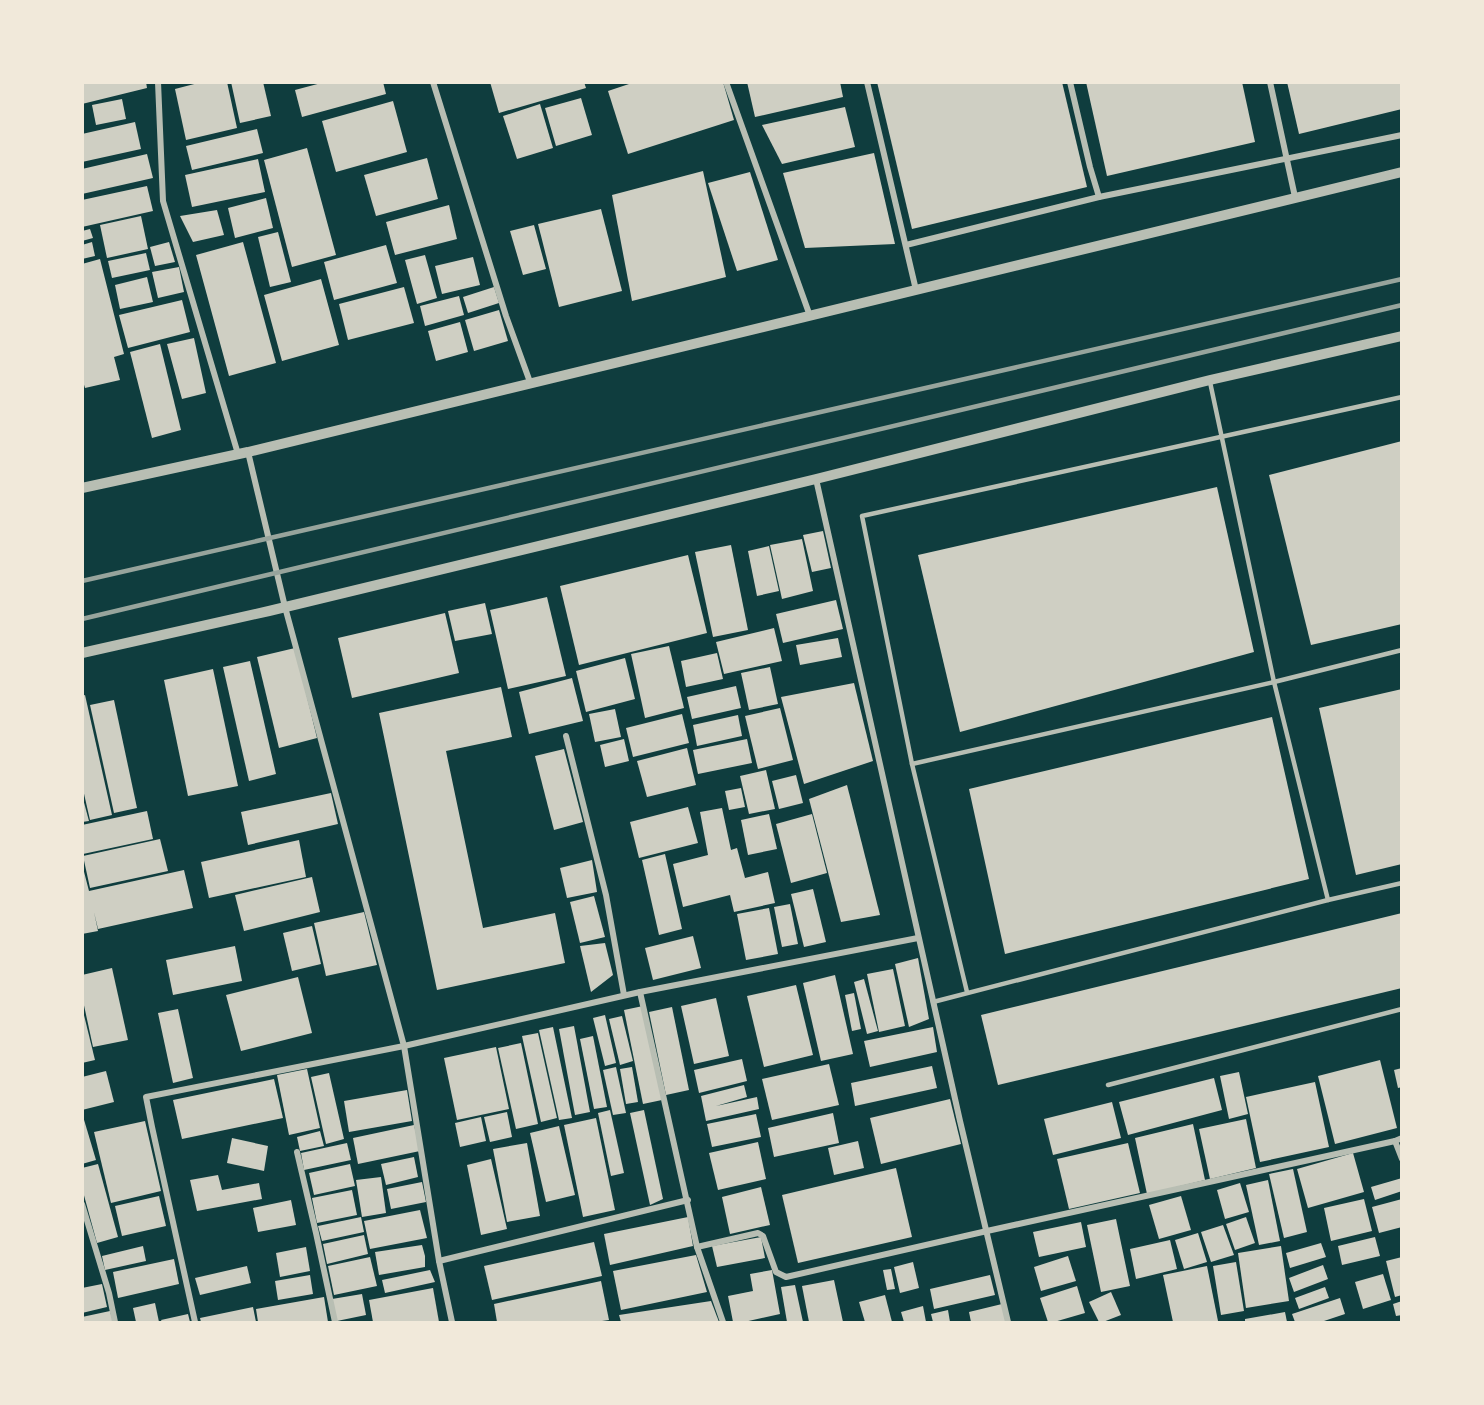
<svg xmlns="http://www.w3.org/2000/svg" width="1484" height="1405" font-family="'Times New Roman',serif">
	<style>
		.building { fill: #cfcfc3 }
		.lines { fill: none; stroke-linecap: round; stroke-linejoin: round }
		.service { stroke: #b8beb3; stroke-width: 4.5 }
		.minor { stroke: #b8beb3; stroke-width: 6 }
		.tertiary { stroke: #b8beb3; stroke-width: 10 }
		.rail { stroke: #97a49c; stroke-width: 4.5 }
	</style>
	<rect width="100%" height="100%" fill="#0f3d3e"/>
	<g class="building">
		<path d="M82,82h64l1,6 -65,16z"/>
		<path d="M202,82h25l10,46 -51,12 -11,-51z"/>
		<path d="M231,82h32l8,34 -31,7z"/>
		<path d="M325,82h58l3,12 -84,23 -7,-27z"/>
		<path d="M490,82h94l2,6 -87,25z"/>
		<path d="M635,82h88l11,38 -106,34 -20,-63z"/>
		<path d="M747,82h93l3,15 -88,20z"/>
		<path d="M877,82h185l25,105 -175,42z"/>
		<path d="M1086,82h156l13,60 -148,34z"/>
		<path d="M1287,82h115v27l-103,25z"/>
		<path d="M581,98l11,37 -36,11 -11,-38z"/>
		<path d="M122,99l4,20 -30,6 -4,-20z"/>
		<path d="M393,101l14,51 -71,20 -14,-51z"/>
		<path d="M540,104l13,44 -36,11 -14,-43z"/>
		<path d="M845,107l10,40 -73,17 -20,-39z"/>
		<path d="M135,122l6,27 -59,13v-28z"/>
		<path d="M257,129l6,24 -71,17 -6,-24z"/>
		<path d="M307,148l29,107 -44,12 -28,-107z"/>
		<path d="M874,153l21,91 -90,4 -22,-75z"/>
		<path d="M147,154l6,24 -71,16v-25z"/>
		<path d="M427,158l11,41 -62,17 -12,-41z"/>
		<path d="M258,159l7,33 -73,15 -7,-32z"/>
		<path d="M703,171l23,106 -94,24 -20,-106z"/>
		<path d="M750,172l28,88 -41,11 -29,-88z"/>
		<path d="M147,186l6,25 -71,16v-27z"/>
		<path d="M266,198l7,30 -38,10 -7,-30z"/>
		<path d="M449,205l8,34 -62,16 -9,-33z"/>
		<path d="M601,209l21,82 -63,16 -21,-83z"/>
		<path d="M217,210l7,25 -31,7 -13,-26z"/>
		<path d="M141,216l7,33 -41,9 -7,-33z"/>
		<path d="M534,225l12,44 -23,6 -13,-44z"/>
		<path d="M90,229l3,9 -11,3v-10z"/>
		<path d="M278,232l13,50 -21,5 -12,-50z"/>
		<path d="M92,242l3,14 -13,3v-14z"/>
		<path d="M169,242l6,20 -20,4 -5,-19z"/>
		<path d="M243,242l33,121 -47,13 -33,-121z"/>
		<path d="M386,245l11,38 -63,17 -10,-38z"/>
		<path d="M146,253l4,17 -38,8 -4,-17z"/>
		<path d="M425,255l12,43 -20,6 -12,-44z"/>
		<path d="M473,257l7,28 -38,9 -7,-28z"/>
		<path d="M100,259l24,95 -10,3 6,23 -35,8 -3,-10v-114z"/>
		<path d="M179,267l5,25 -26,6 -6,-26z"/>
		<path d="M147,277l6,25 -33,7 -5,-24z"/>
		<path d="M321,279l18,66 -57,16 -18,-66z"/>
		<path d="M404,287l10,36 -66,17 -9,-36z"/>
		<path d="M494,287l5,16 -31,10 -5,-16z"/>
		<path d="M459,296l5,19 -39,11 -5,-20z"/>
		<path d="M182,300l8,32 -62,16 -9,-33z"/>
		<path d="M499,310l9,31 -34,10 -9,-31z"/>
		<path d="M460,322l8,30 -32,9 -8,-30z"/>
		<path d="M194,338l12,55 -24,6 -15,-55z"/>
		<path d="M160,344l21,86 -29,8 -22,-86z"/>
		<path d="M1402,441v183l-91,21 -42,-170z"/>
		<path d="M1217,487l37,165 -294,80 -42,-177z"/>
		<path d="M823,531l8,37 -19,4 -9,-37z"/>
		<path d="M802,539l11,52 -31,8 -12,-54z"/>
		<path d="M731,545l17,85 -35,7 -18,-85z"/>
		<path d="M769,546l10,45 -22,5 -9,-45z"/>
		<path d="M688,555l19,78 -128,32 -19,-79z"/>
		<path d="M547,597l19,79 -58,13 -18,-79z"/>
		<path d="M836,600l7,29 -60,14 -7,-29z"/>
		<path d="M485,603l7,31 -37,7 -7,-30z"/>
		<path d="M445,613l14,60 -107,25 -14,-60z"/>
		<path d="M774,628l8,33 -58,13 -8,-32z"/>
		<path d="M838,638l4,19 -42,8 -4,-20z"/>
		<path d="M669,646l15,62 -39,10 -14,-64z"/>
		<path d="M295,648l22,90 -38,10 -22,-91z"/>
		<path d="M717,653l6,26 -37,8 -5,-26z"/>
		<path d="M625,658l10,41 -49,13 -10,-41z"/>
		<path d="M250,661l26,113 -27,7 -26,-114z"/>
		<path d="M770,667l8,37 -29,6 -8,-37z"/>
		<path d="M213,669l25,117 -50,10 -24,-116z"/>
		<path d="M572,678l11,43 -54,13 -10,-42z"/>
		<path d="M854,683l19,78 -69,23 -23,-87z"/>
		<path d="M736,686l5,22 -49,11 -5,-22z"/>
		<path d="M501,687l11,50 -66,14 37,177 72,-15 10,50 -128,27 -58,-277z"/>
		<path d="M1402,689v175l-46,11 -37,-167z"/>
		<path d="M85,695l27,120 -22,5 -8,-35v-89z"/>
		<path d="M114,700l23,108 -23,5 -24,-108z"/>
		<path d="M780,708l13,52 -35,9 -13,-53z"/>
		<path d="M615,709l6,28 -26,5 -6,-28z"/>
		<path d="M682,714l7,29 -56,14 -7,-29z"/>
		<path d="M738,715l4,21 -45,10 -4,-21z"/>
		<path d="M1272,717l37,162 -304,75 -36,-165z"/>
		<path d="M624,739l5,22 -24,6 -5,-22z"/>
		<path d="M747,739l5,24 -54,11 -5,-24z"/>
		<path d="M687,748l9,37 -49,12 -10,-36z"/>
		<path d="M564,749l19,73 -29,8 -19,-74z"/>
		<path d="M766,770l9,39 -26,5 -9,-38z"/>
		<path d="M796,775l7,28 -24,6 -7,-28z"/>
		<path d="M847,785l33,130 -39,7 -32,-123z"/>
		<path d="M741,788l4,19 -16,3 -4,-19z"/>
		<path d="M331,793l7,31 -90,21 -7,-33z"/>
		<path d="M82,795l7,26 -7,1z"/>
		<path d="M688,807l10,36 -59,15 -9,-36z"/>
		<path d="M722,808l9,42 6,-2 8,30 23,-6 7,31 -41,9 -4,-17 -47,12 -10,-43 35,-9 -8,-43z"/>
		<path d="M147,811l6,28 -70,15 -1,-29z"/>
		<path d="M769,814l8,35 -29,6 -7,-35z"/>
		<path d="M812,814l15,59 -36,10 -15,-59z"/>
		<path d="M160,839l8,32 -78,17 -7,-32z"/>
		<path d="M299,840l7,37 -97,21 -8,-36z"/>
		<path d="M665,854l17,75 -23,6 -17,-75z"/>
		<path d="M592,860l5,32 -30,6 -7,-30z"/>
		<path d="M82,864l7,27 95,-21 9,38 -95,21 -4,-17 4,19 -16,3z"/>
		<path d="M312,877l8,35 -76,19 -9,-36z"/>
		<path d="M813,889l13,53 -22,5 -13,-53z"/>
		<path d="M594,896l11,41 -25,6 -10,-41z"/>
		<path d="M790,904l8,40 -16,3 -8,-40z"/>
		<path d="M769,908l9,46 -32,6 -9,-46z"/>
		<path d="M364,912l13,53 -51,11 -12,-53z"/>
		<path d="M1402,913v75l-404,97 -17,-70z"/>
		<path d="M312,926l9,38 -29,7 -9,-38z"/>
		<path d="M693,936l8,32 -48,12 -8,-32z"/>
		<path d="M605,943l8,32 -22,17 -11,-46z"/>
		<path d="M235,946l7,35 -69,14 -7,-35z"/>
		<path d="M918,958l11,61 -20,8 -14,-63z"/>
		<path d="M112,968l16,72 -35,7 -11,-51v-21z"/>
		<path d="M893,969l12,57 -26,6 -12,-58z"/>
		<path d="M835,975l18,79 -32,7 -18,-78z"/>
		<path d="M298,977l14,56 -71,18 -15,-56z"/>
		<path d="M864,979l14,52 -11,3 -13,-52z"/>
		<path d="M796,985l17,70 -49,12 -17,-71z"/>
		<path d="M854,993l7,36 -9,2 -7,-36z"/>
		<path d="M716,998l13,58 -35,8 -13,-58z"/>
		<path d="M643,1006l19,94 -19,4 -19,-94z"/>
		<path d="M82,1007l13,53 -13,3z"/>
		<path d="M672,1007l17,83 -23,5 -17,-83z"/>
		<path d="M178,1009l15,69 -20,5 -15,-70z"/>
		<path d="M605,1015l11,48 -11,3 -12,-48z"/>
		<path d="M622,1016l11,45 -13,4 -11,-46z"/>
		<path d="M574,1026l16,86 -15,3 -16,-86z"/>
		<path d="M553,1027l19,91 -13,2 -20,-90z"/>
		<path d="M933,1027l4,25 -67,15 -6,-26z"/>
		<path d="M538,1033l19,85 -16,4 -19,-86z"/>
		<path d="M593,1036l14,71 -13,2 -14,-70z"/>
		<path d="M521,1043l17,81 -22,5 -18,-81z"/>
		<path d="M496,1047l13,62 -52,11 -13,-62z"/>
		<path d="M742,1059l5,22 -48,12 -5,-23z"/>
		<path d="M1380,1060l17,68 -62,16 -17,-68z"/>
		<path d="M829,1064l10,41 -67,15 -10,-41z"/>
		<path d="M932,1066l5,22 -82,18 -4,-23z"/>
		<path d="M616,1067l10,46 -13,2 -10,-45z"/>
		<path d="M632,1067l6,35 -12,2 -6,-35z"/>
		<path d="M1402,1068v19l-4,1 -4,-18z"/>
		<path d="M307,1069l13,59 -31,7 -12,-60z"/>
		<path d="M106,1071l8,31 -32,8v-33z"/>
		<path d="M1239,1072l9,42 -19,5 -9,-43z"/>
		<path d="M329,1073l15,66 -18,5 -15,-67z"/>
		<path d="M1214,1078l8,32 -94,25 -9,-33z"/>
		<path d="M274,1079l9,39 -101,21 -9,-39z"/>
		<path d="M1315,1082l14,65 -69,15 -14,-65z"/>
		<path d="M744,1085l3,12 -31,9 41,-9 2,12 -53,12 -5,-25z"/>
		<path d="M407,1090l5,31 -63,11 -5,-31z"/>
		<path d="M950,1099l11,45 -80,20 -11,-46z"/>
		<path d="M1112,1102l9,36 -68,17 -9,-36z"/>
		<path d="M610,1110l14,63 -13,3 -13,-63z"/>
		<path d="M644,1110l19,89 -13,6 -20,-92z"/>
		<path d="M507,1112l5,25 -22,5 -6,-25z"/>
		<path d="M82,1113l14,47 -14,4z"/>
		<path d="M833,1113l6,30 -65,14 -6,-29z"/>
		<path d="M756,1114l5,23 -49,10 -5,-23z"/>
		<path d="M481,1117l5,24 -26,6 -5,-24z"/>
		<path d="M596,1118l19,92 -32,7 -19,-92z"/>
		<path d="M1246,1119l10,49 -46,11 -11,-50z"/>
		<path d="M145,1121l16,70 -50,12 -17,-71z"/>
		<path d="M1193,1124l12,56 -58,14 -12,-56z"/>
		<path d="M414,1125l6,26 -62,13 -5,-26z"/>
		<path d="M559,1126l16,69 -29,7 -16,-69z"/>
		<path d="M320,1131l4,15 -24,5 -3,-14z"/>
		<path d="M232,1138l36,8 -4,25 -37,-8z"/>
		<path d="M858,1141l6,27 -30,7 -6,-27z"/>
		<path d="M758,1142l8,37 -48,11 -9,-37z"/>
		<path d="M347,1143l4,17 -47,10 -3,-17z"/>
		<path d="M527,1143l13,73 -33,6 -14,-73z"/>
		<path d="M1128,1143l12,50 -71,16 -12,-50z"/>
		<path d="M1353,1153l11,39 -56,16 -11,-39z"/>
		<path d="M414,1157l4,20 -32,8 -5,-21z"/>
		<path d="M491,1159l16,70 -26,6 -14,-70z"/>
		<path d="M98,1164l20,73 -21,6 -15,-55v-20z"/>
		<path d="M350,1164l5,22 -41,9 -5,-22z"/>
		<path d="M896,1168l16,69 -114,26 -16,-68z"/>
		<path d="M1293,1169l14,63 -23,6 -15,-64z"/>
		<path d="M218,1175l4,15 37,-7 3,16 -65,12 -7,-31z"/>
		<path d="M381,1177l5,36 -24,4 -6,-37z"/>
		<path d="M1402,1178v13l-27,9 -4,-13z"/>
		<path d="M1268,1180l12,61 -21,4 -13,-60z"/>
		<path d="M422,1182l4,20 -35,7 -4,-20z"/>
		<path d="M1240,1183l9,29 -24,7 -8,-29z"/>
		<path d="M761,1187l9,38 -40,9 -8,-37z"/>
		<path d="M352,1190l5,25 -40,8 -5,-25z"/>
		<path d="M159,1196l7,30 -44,10 -7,-30z"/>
		<path d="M1181,1196l10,34 -32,9 -10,-34z"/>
		<path d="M1364,1199l8,32 -41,10 -7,-33z"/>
		<path d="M1402,1199v28l-23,6 -7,-26z"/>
		<path d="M291,1200l5,25 -38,7 -5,-24z"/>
		<path d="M420,1210l7,28 -57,11 -6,-28z"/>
		<path d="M361,1217l3,15 -42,9 -4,-15z"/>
		<path d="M688,1217l5,29 -83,19 -6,-31z"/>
		<path d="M1246,1217l9,26 -20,7 -9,-26z"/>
		<path d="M1116,1219l14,67 -29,6 -14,-67z"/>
		<path d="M1081,1222l5,25 -47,10 -6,-25z"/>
		<path d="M1223,1225l11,30 -23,7 -10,-30z"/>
		<path d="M1198,1233l9,29 -23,7 -9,-29z"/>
		<path d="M364,1235l4,19 -41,10 -4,-20z"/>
		<path d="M761,1237l4,21 -48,9 -5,-21z"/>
		<path d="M1375,1237l5,19 -38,9 -4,-19z"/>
		<path d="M1170,1240l7,29 -41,10 -6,-30z"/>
		<path d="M594,1242l8,34 -110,24 -8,-34z"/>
		<path d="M1321,1243l5,14 -36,11 -4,-15z"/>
		<path d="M422,1245l3,11v11l-46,8 -4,-23z"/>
		<path d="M143,1246l3,15 -41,9 -3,-14z"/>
		<path d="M1281,1246l8,55 -43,7 -8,-55z"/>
		<path d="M306,1247l4,24 -30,6 -4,-24z"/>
		<path d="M696,1255l11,37 -86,18 -8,-39z"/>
		<path d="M1068,1256l8,25 -35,10 -7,-24z"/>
		<path d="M370,1257l7,29 -43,9 -6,-29z"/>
		<path d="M1402,1257v38l-7,2 -9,-36z"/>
		<path d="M174,1259l5,25 -61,14 -5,-26z"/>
		<path d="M913,1262l6,26 -19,5 -6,-26z"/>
		<path d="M1236,1262l8,49 -23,4 -8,-49z"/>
		<path d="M1323,1265l5,14 -34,13 -5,-14z"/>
		<path d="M247,1266l4,17 -51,12 -5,-17z"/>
		<path d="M1207,1266l11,55 -8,1h-37l-10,-47z"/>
		<path d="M891,1269l4,20 -8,1 -4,-20z"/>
		<path d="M430,1270l5,12 -50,11 -3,-13z"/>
		<path d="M772,1270l8,44 -36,8h-11l-5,-26 25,-5 -3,-17z"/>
		<path d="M1383,1274l8,26 -28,9 -8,-27z"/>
		<path d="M310,1275l3,19 -35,6 -3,-19z"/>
		<path d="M990,1275l5,20 -61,14 -4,-20z"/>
		<path d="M834,1280l9,42h-34l-7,-36z"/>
		<path d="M601,1281l8,39 -14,2h-98l-3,-18z"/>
		<path d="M102,1284l5,23 -25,6v-25z"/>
		<path d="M795,1285l8,37h-16l-6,-35z"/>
		<path d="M1077,1286l8,27 -31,9h-6l-8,-24z"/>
		<path d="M1325,1287l4,11 -30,11 -4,-11z"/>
		<path d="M433,1288l6,34h-66l-4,-22z"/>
		<path d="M1111,1292l10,23 -18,7h-4l-10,-20z"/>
		<path d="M362,1294l4,21 -29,6 -5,-22z"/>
		<path d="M885,1295l7,27h-27l-6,-20z"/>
		<path d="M324,1297l4,25h-70l-2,-13z"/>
		<path d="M1340,1298l5,16 -24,8h-26l-3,-8z"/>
		<path d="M711,1301l8,21h-98l-2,-7z"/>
		<path d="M1402,1301v14l-6,1 -3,-12z"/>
		<path d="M155,1303l4,19h-23l-3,-14z"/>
		<path d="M1002,1304l5,18h-36l-2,-10z"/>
		<path d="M923,1306l3,16h-22l-3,-10z"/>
		<path d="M253,1307l3,15h-55l-1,-4z"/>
		<path d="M948,1310l2,12h-17l-2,-8z"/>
		<path d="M110,1311l3,11h-31v-5z"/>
		<path d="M1285,1312l2,10h-42v-3z"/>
		<path d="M188,1314l2,8h-28l-1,-2z"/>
	</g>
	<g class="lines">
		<g class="service">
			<path d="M1210,382l64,300 54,218"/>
			<path d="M912,764l362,-82 128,-32"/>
			<path d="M967,992l-55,-228 -50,-248 540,-119"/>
			<path d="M933,1002l395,-102 74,-17"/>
			<path d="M1108,1085l294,-76"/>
		</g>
		<g class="minor">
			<path d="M158,82l5,119 75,253"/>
			<path d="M433,82l73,234 24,66"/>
			<path d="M726,82l84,234"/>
			<path d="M867,82l49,208"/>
			<path d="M1070,82l20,85 9,30"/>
			<path d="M1270,82l25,115"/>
			<path d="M906,245l193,-48 303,-62"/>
			<path d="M248,452l37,155 119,439 35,215 13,61"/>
			<path d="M816,479l144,642 48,201"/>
			<path d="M566,736l40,159 18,100"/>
			<path d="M640,992l57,255 26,75"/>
			<path d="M1395,1141l7,18"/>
			<path d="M297,1152l19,81 19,89"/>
			<path d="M82,1204l27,89 6,29"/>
			<path d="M697,1247l61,-14 5,3 13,36 10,5 201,-46 408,-90 7,-3"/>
			<path d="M439,1261l249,-61"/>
			<path d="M195,1322l-43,-195 -6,-30 258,-51 236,-54 278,-54"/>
		</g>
		<g class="tertiary">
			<path d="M82,488l166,-36 1154,-280"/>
			<path d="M82,653l187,-42 547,-132 394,-99 192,-44"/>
		</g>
		<g class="rail">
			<path d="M82,581l1320,-302"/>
			<path d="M82,619l1320,-314"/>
		</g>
	</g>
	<rect width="1484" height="1405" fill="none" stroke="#f1e9da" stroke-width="168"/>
</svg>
